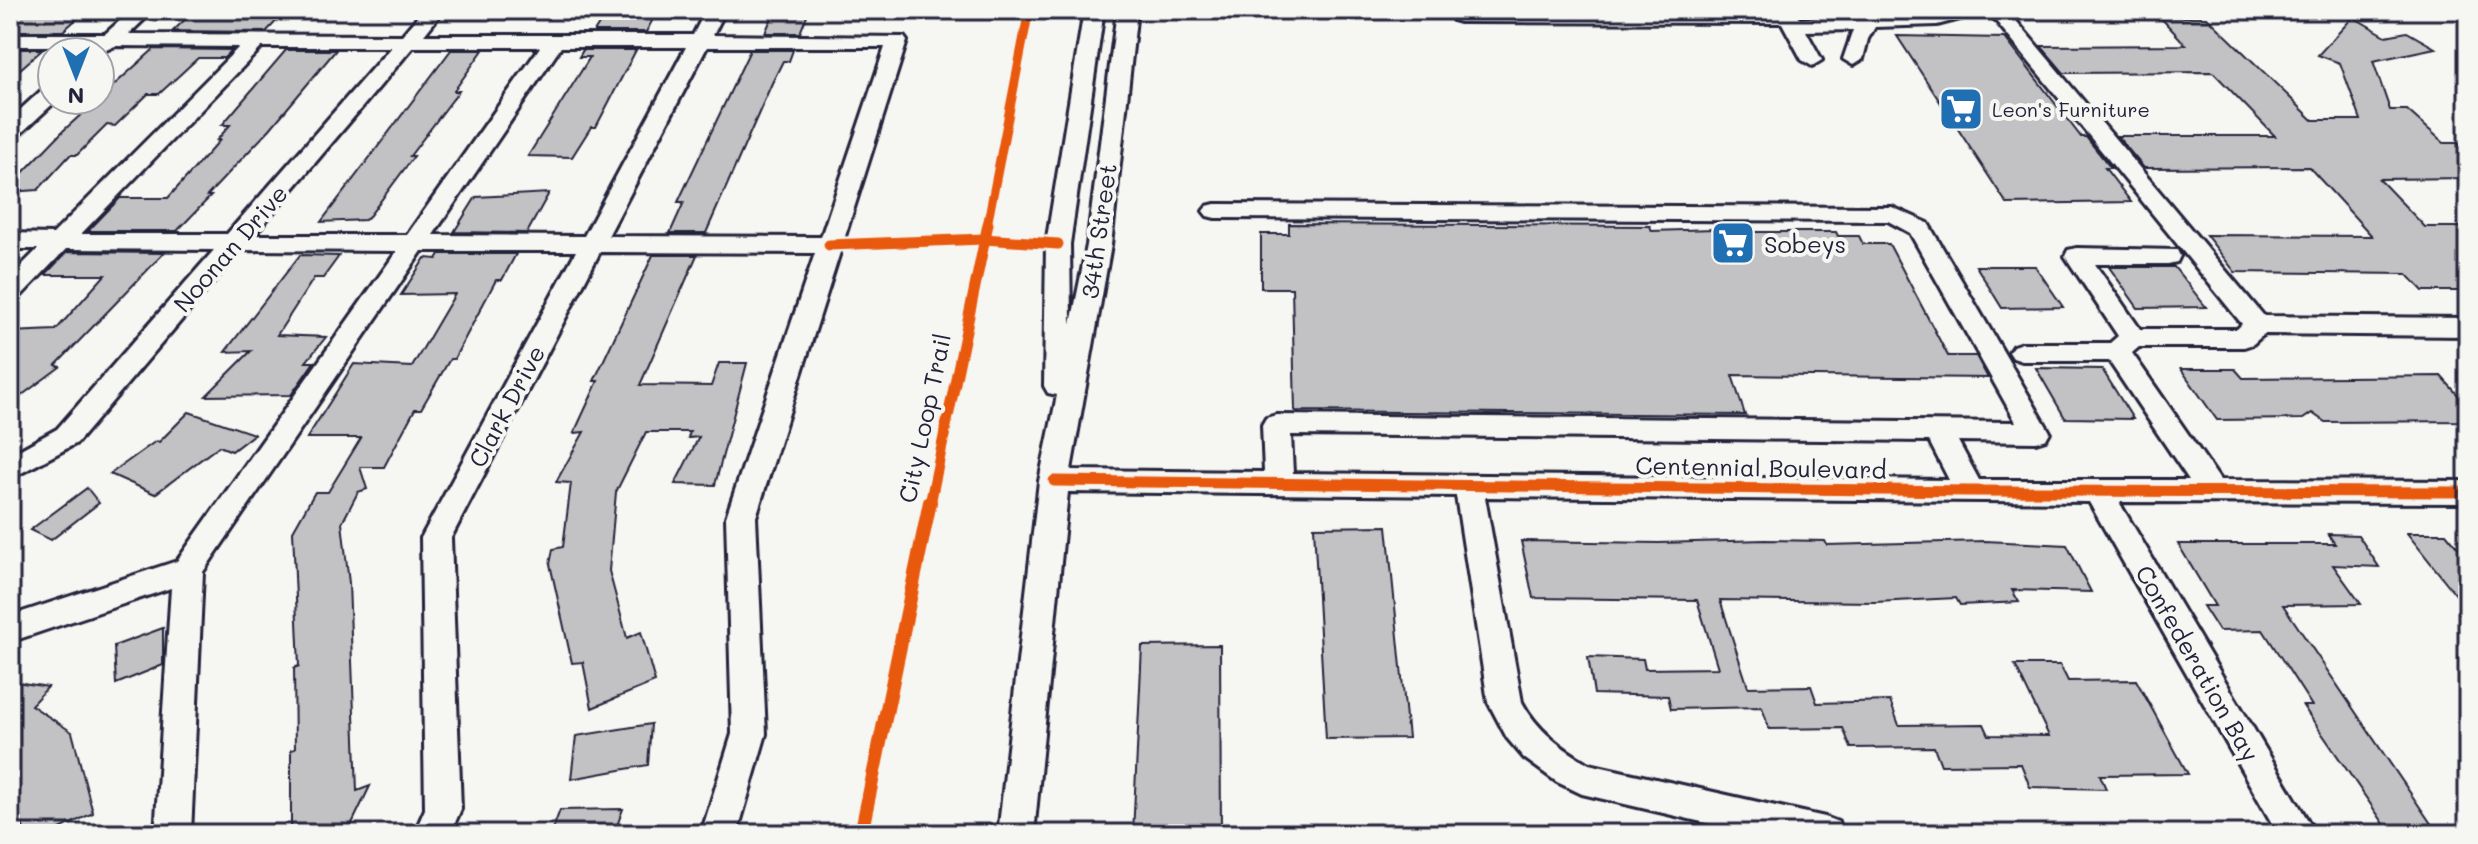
<svg xmlns="http://www.w3.org/2000/svg" width="2478" height="844" font-family="Mali,sans-serif">
	<style>
		.building { fill: #c2c2c4; stroke: #22223b; stroke-width: 2 }
		.lines { fill: none; stroke-linecap: round; stroke-linejoin: round }
		.minor-casing { stroke: #22223b; stroke-width: 6 }
		.minor { fill: #f6f6f2; fill-rule: evenodd }
		.cycleway-far2-casing { stroke: #f6f6f2; stroke-width: 13 }
		.cycleway-far1-casing { stroke: #f6f6f2; stroke-width: 16 }
		.cycleway-casing { stroke: #f6f6f2; stroke-width: 19 }
		.cycleway-far2 { stroke: #e8590c; stroke-width: 9 }
		.cycleway-far1 { stroke: #e8590c; stroke-width: 11 }
		.cycleway { stroke: #e8590c; stroke-width: 14 }
		.labels { text-anchor: middle; dominant-baseline: central; stroke-width: 8; stroke-linejoin: round; paint-order: stroke }
		.far-poi-label { font-size: 20px; fill: #22223b; stroke: #f6f6f2; text-anchor: start }
		.street-label { font-size: 24px; fill: #22223b; stroke: #f6f6f2 }
		.poi-label { font-size: 24px; fill: #22223b; stroke: #f6f6f2; text-anchor: start }
	</style>
	<rect width="100%" height="100%" fill="#f6f6f2"/>
	<filter id="ink" filterUnits="userSpaceOnUse"><feTurbulence type="fractalNoise" baseFrequency=".0125" numOctaves="2"/><feDisplacementMap in="SourceGraphic" scale="16" xChannelSelector="R" yChannelSelector="G"/><feConvolveMatrix kernelMatrix="1 2 1 2 8 2 1 2 1" color-interpolation-filters="sRGB"/></filter>
	<g filter="url(#ink)">
		<g class="building">
			<path d="M10,10h77l-24,21h-53z"/>
			<path d="M195,10h92l-21,22 -93,-1z"/>
			<path d="M608,10h50l-12,22h-52z"/>
			<path d="M775,10h34l-9,23h-35z"/>
			<path d="M2160,17h47l106,103h48l-21,-57 -22,-8 35,-38 33,19 21,-4 28,16 -62,13 17,49h17l37,33h14l10,9v26l-89,1 46,48h43v64h-45l-16,-17 -172,-2 -29,-37 166,1 -63,-69 -165,1 -27,-32h158l-62,-64 -149,1 -23,-27 145,-1z"/>
			<path d="M1897,36l108,2 76,99h5l25,31h-6l26,34 -124,2z"/>
			<path d="M10,49h33l-33,29z"/>
			<path d="M154,49l78,1 -8,8h-26l-39,36h-11l-33,32 -8,-1 -30,30h-7l-32,35 -28,2v-6l54,-56z"/>
			<path d="M286,50h50l-66,79 -63,67h4l-34,35h-89l32,-33h48l52,-58h-3l13,-15h-8z"/>
			<path d="M451,50h32l-29,41h5l-49,65h4l-44,59 -5,5 -44,2z"/>
			<path d="M583,50h53l-40,77h-5l-19,30 -44,-1 62,-99h-11z"/>
			<path d="M750,50h43l-4,11h-6l-11,22 -66,150h-36l14,-31h-6z"/>
			<path d="M549,193l-22,40 -73,-1 22,-35z"/>
			<path d="M1289,224l361,2 2,5 94,-3 2,4h88l2,4h21l4,8h26l59,112h28l12,22 -256,-3 13,40 -450,-4 -3,-123h-31v-54h28z"/>
			<path d="M67,252l97,1 -108,112 4,2 -50,37v-72l46,-2 49,-55h-60z"/>
			<path d="M440,254h76l-14,26h-6l-42,79h-4l-29,50h-6l-31,58h-24l7,22 -9,3 -16,31 7,60 8,208 13,-5 -23,48h-56v-84l4,-1 -1,-81 5,-2 -6,-135 22,-39h13l33,-54h-54l47,-74 58,3 43,-73 -54,1 24,-37 12,1z"/>
			<path d="M300,255l39,1 -16,22h-9l-37,57 49,2 -20,25h8l-23,33 -85,1 45,-45 -26,1z"/>
			<path d="M653,255h44l-57,130 71,1 8,-23h28l-32,122 -40,-1 24,-47 -11,1 2,-6h-44l-30,60 -7,79 18,67 14,-6 14,50 -63,26 -9,-46 -11,1 -22,-99 3,-15 10,-2 8,-64 -15,-1 28,-50 -10,1 24,-52h-4z"/>
			<path d="M1976,266h59l28,41 -61,1z"/>
			<path d="M2109,267h65l32,40 -68,1z"/>
			<path d="M2036,368l66,1 31,50 -68,-1z"/>
			<path d="M2181,369h54l8,9 198,-2 27,30v15l-143,1 -13,-9 -9,6 -86,1z"/>
			<path d="M189,412l65,22 -22,17 -13,-5 -64,48 -45,-20 46,-33 3,1z"/>
			<path d="M87,488l12,15 -48,37 -21,-10z"/>
			<path d="M1387,526l21,212 -82,1 -12,-212z"/>
			<path d="M2407,533h39l22,26v51z"/>
			<path d="M2328,534l30,1 21,32 -46,-2 28,39 -78,1 155,229h-47l-88,-128h9l-49,-76 -44,1 -16,-25h12l-37,-62h157z"/>
			<path d="M1765,540l60,1 2,4 158,-4 82,4 24,47 -79,-2 7,12 -59,3 -4,-7 -81,4 -155,-2 28,87 63,-1 6,17 73,-2 9,24 85,-1 5,11 60,1 -34,-71h45l8,16 68,-1 52,94 -88,1 6,14 -76,-2 -9,-23 -80,1 -7,-18 -83,1 -8,-20 -74,1 -7,-22 -91,2 -3,-13 -74,-2 -6,-37 55,2 2,10 73,-1 -21,-68 -164,-2 -12,-57 138,2z"/>
			<path d="M163,628v37l-47,19 -2,-38z"/>
			<path d="M1220,645l1,189h-88l9,-188z"/>
			<path d="M10,681l38,6 -17,18 41,27 21,81 -43,21h-25l-15,-55z"/>
			<path d="M651,724l-3,41 -77,14 5,-43z"/>
			<path d="M623,809l-9,25h-63l9,-24z"/>
		</g>
		<g class="lines">
			<g class="minor-casing">
				<g id="minor">
					<path d="M132,10h22l-25,24 273,1 21,-25h21l-20,25h269l13,-25h20l-13,25 191,2 3,4 -151,476 10,217 -29,100h-36l31,-100 -6,-217 89,-264 -215,-1 -149,286 10,271 -11,25h-36l11,-25 -4,-271 155,-287h-154l-219,321 -12,262h-36l16,-246 -161,54v-26l167,-55 220,-310 -156,-1 -164,193 -67,36v-24l47,-26 157,-179 -148,-1 -47,49 -9,2v-23l28,-28h-28v-16l43,1 186,-187 -124,-1 -9,4 -9,-4h-87v-12h95zM262,47h129l-164,187h-146zM413,47h127l-133,188h-153zM561,47h125l-102,189 -151,-1zM707,47h178l-64,190 -213,-1z"/>
					<path d="M1084,10h20l-34,234 1,80 16,-79 30,-235h20l-26,235 -40,225 193,2 -2,-47 4,-7 10,-3 740,7 -106,-189 -22,-12 -673,-3 -8,-2 -4,-5 4,-5 8,-2 677,3 36,16 122,209 -4,7 -10,3 -78,-1 21,39h210l-80,-119h-87l-9,-3 -4,-6 4,-6 9,-3h88l8,-7 -53,-80 3,-6 9,-2 100,2 3,6 -3,6 -9,2h-73l45,65h97l5,-5 -255,-314h20l257,306 204,2v18l-204,-2 -11,10 -9,3h-105l-7,6 88,127 248,1v22l-349,-1 197,332h-38l-189,-332 -604,-5 37,205c15,28 39,46 67,62l236,53 13,5 5,12h-90l-171,-40 -25,-12 -33,-24 -17,-20 -19,-36 -32,-206 -388,-4 -34,342h-36l41,-353 18,-86 -9,-2 -4,-7 2,-142zM1291,435l638,6 20,39 -656,-7z"/>
					<path d="M1448,10l341,1 7,2 4,6 182,-9 -3,4 -42,11 -62,2 -7,12 -5,20 -10,6 -10,-6 10,-29 -47,1 16,29 -10,6 -10,-6 -20,-37 -322,-1 -7,-2z"/>
					<path d="M52,87v13h5l-39,36 -8,2v-19l34,-31z"/>
				</g>
			</g>
			<use href="#minor" class="minor"/>
			<g class="cycleway-far2-casing">
				<path id="cycleway-far2" d="M987,226l42,-216"/>
			</g>
			<g class="cycleway-far1-casing">
				<g id="cycleway-far1">
					<path d="M829,245l155,-6 74,5"/>
					<path d="M1054,481l916,10 498,1"/>
					<path d="M930,504l58,-280"/>
				</g>
			</g>
			<g class="cycleway-casing">
				<path id="cycleway" d="M861,834l69,-332"/>
			</g>
			<use href="#cycleway-far2" class="cycleway-far2"/>
			<use href="#cycleway-far1" class="cycleway-far1"/>
			<use href="#cycleway" class="cycleway"/>
		</g>
	</g>
	<defs>
		<g id="supermarket-square" transform="scale(2.3)"><rect x="-9" y="-9" width="18" height="18" rx="4" fill="#1f6fb2" stroke="#f6f6f2"/><path d="M-6-5.5h2.5l.6 2H6L4.5 2H-2.5L-4.4-4H-6ZM-1.5 3.2a1.3 1.3 0 1 0 .1 0ZM3 3.2a1.3 1.3 0 1 0 .1 0Z" fill="#fff"/></g>
	</defs>
	<g fill-rule="evenodd">
		<use href="#supermarket-square" x="1961" y="109"/>
		<use href="#supermarket-square" x="1733" y="243"/>
	</g>
	<g class="labels">
		<g class="far-poi-label">
			<text x="1992" y="109">Leon's Furniture</text>
		</g>
		<g class="street-label">
			<text transform="translate(1098 231) rotate(-82)">34th Street</text>
			<text transform="translate(230 248) rotate(-49)">Noonan Drive</text>
			<text transform="translate(506 406) rotate(-62)">Clark Drive</text>
			<text transform="translate(924 418) rotate(-78)">City Loop Trail</text>
			<text transform="translate(1761 467) rotate(1)">Centennial Boulevard</text>
			<text transform="translate(2198 663) rotate(60)">Confederation Bay</text>
		</g>
		<g class="poi-label">
			<text x="1764" y="243">Sobeys</text>
		</g>
	</g>
	<rect width="2478" height="844" fill="none" stroke="#f6f6f2" stroke-width="40"/>
	<rect x="20" y="20" width="2438" height="804" fill="none" stroke="#22223b" stroke-width="3" filter="url(#ink)"/>
	<g transform="translate(76 76) rotate(180)"><circle r="38" fill="#f6f6f2" stroke="#a1a1a9" stroke-width="2"/>
	<path d="M0-6L14 30L0 20L-14 30Z" fill="#1f6fb2"/>
	<text y="-12" font-size="22" font-weight="bold" text-anchor="middle" fill="#22223b">N</text>
	</g>
</svg>
